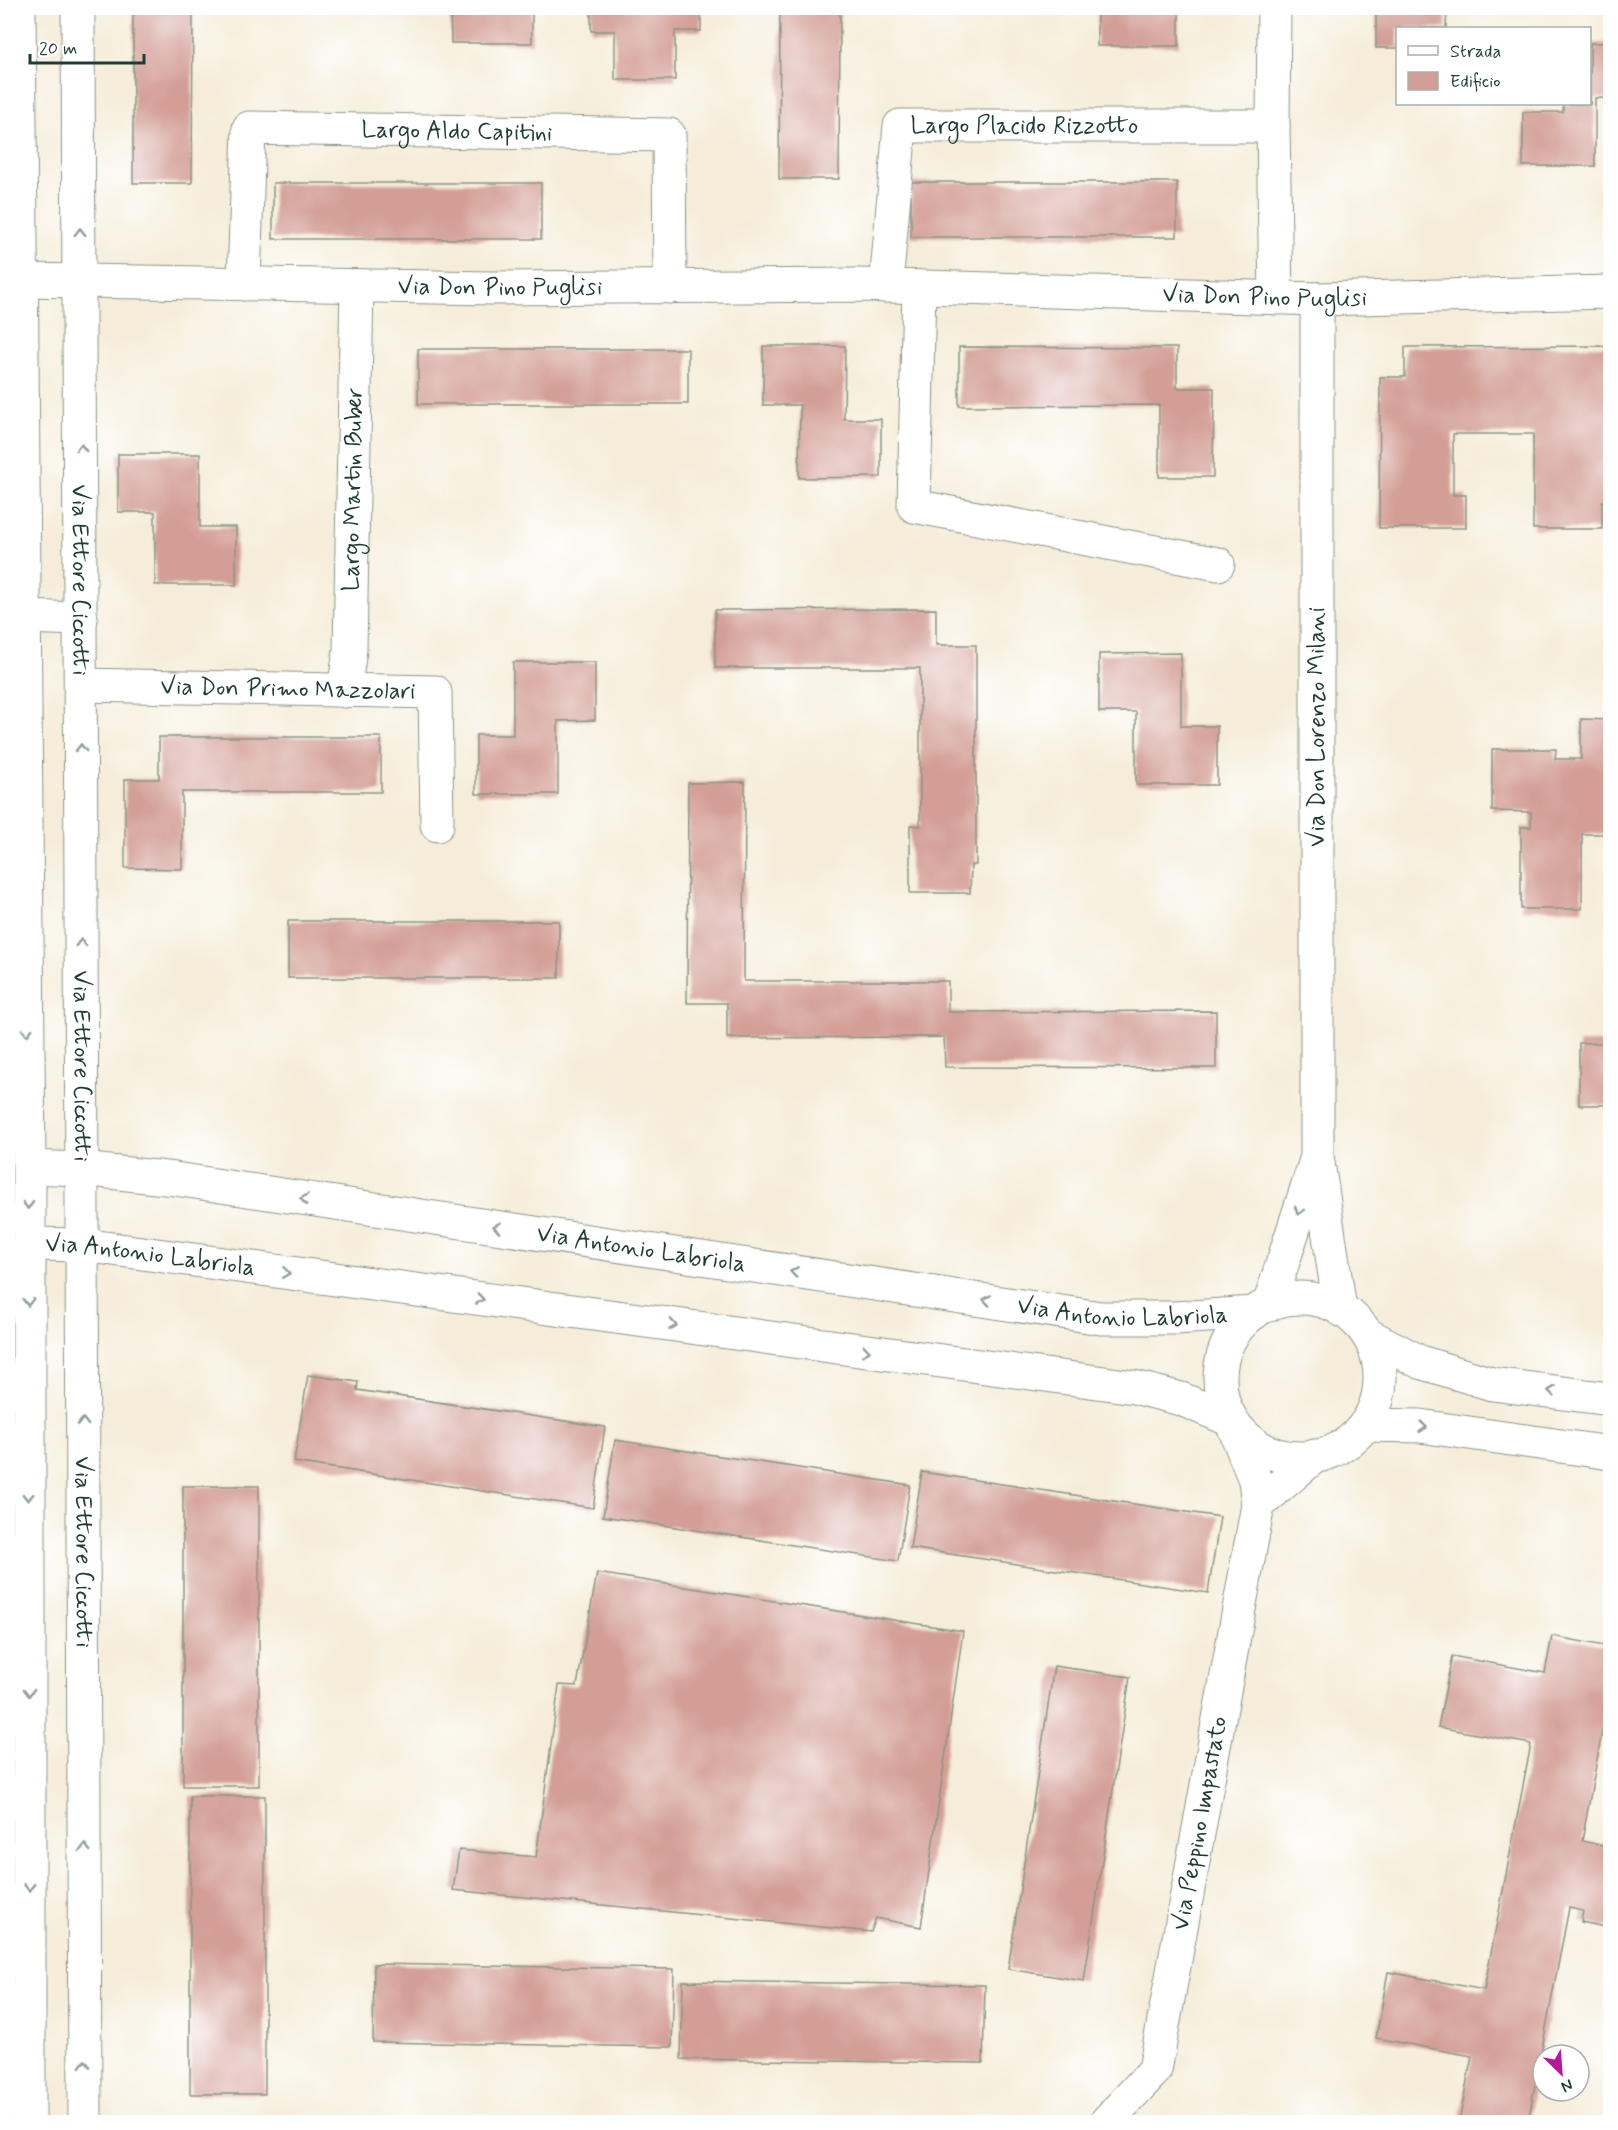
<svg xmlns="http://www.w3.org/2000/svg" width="1618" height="2130" font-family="Mynerve,sans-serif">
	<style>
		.building { fill: #d39e95 }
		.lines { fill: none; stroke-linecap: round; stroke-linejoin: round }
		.minor-casing { stroke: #8a9586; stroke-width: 35 }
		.tertiary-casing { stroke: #8a9586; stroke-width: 35 }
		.minor { stroke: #fff; stroke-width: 33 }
		.tertiary { stroke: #fff; stroke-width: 33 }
		.oneway { stroke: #8f9e9a }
		.labels { text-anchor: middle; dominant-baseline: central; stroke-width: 6; stroke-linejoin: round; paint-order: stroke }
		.street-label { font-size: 24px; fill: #1f3d34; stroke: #fff }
	</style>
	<rect width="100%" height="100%" fill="#fff"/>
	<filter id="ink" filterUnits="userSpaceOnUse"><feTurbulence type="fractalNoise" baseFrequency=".0167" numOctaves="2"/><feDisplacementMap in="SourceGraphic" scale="12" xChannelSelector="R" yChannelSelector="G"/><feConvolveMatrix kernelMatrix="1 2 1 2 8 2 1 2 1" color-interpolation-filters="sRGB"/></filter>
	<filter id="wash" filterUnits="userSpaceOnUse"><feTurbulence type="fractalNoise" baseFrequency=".008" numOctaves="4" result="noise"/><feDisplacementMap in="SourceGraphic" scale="24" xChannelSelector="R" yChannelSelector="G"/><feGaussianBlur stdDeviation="1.35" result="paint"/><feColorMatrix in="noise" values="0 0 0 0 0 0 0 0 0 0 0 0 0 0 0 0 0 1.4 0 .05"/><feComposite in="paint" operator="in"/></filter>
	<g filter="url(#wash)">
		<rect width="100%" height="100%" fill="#f5edd9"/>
		<g id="blocks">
			<g class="building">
				<path d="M133,8h60l-1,175h-59z"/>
				<path d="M450,8h82v35h-81z"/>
				<path d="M591,8h110v23h-26v49h-60v-49h-24z"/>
				<path d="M780,8h60l-1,171h-60z"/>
				<rect x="1097" y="8" width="82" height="38"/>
				<path d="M1376,8h71l-1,20h-48v20h-22z"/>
				<path d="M1590,43h20v55h-15v68h-72v-54h40v-8h27z"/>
				<rect x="911" y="182" width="266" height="55"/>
				<rect x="273" y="183" width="268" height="56"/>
				<path d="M763,346h82l-1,73h37v58l-82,1 1,-73h-37z"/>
				<path d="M1610,346v155h-8v28h-69v-95h-80v61h13v33h-87l1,-151h25v-30z"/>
				<path d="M959,347l218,1v40h37l-1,89h-54v-72l-200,1z"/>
				<rect x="418" y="349" width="270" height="55"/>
				<path d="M118,454h82v73h36v58h-81v-73h-37z"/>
				<path d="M936,609v36h40v220h-5l-1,28h-60v-68l10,1v-158h-205v-58z"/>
				<path d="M1181,653v73h36v59h-81v-73h-37v-58z"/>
				<path d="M513,662h82v58l-37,1v73h-82v-59h37z"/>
				<path d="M1581,719l29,1v114h-28v75h-61v-82h10v-15l-39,-1v-62h64l-1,10h26z"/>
				<path d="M159,737h222v55h-199v77l-57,-1v-89h34z"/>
				<path d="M745,782l-1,199h204v31l268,-1v57l-271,-1 -1,-30 -217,1v-35h-40l1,-220z"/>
				<rect x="288" y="921" width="271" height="57"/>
				<rect x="1579" y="1043" width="31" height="62"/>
				<rect x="1608" y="1121" width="2" height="82"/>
				<path d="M308,1375l50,7 -1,8 248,37 -12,81 -299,-46z"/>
				<path d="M615,1440l295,45 -12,76 -295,-45z"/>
				<path d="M922,1472l298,45 -12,76 -298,-45z"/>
				<rect x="183" y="1486" width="76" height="300"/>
				<path d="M597,1573l366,58 -42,296 -45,-9 -5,14 -418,-42 6,-40 77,7 23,-172 18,1z"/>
				<path d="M1552,1636l58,11v42l-28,152 28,6v81l-29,-6 2,-11 -14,-3 -41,214h-69l13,-66 -96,-18 12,-66 96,18 47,-246 -93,-17 14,-71 93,17z"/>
				<path d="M1054,1666l76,11 -46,304 -76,-12z"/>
				<rect x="190" y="1796" width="75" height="298"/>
				<path d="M374,1964l300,5 -2,78 -299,-5z"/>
				<path d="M683,1981l302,4 -2,78 -302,-4z"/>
			</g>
		</g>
	</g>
	<g filter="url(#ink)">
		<use href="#blocks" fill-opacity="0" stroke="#8a9586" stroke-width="1.5"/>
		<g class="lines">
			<g class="minor-casing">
				<g id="minor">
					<path d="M1274,8l-1,118 3,172"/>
					<path id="s1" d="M80,281l412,7 365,-3 460,14 293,-7"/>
					<path id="s2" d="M244,284l5,-156 420,7 1,152"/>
					<path id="s3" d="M886,286l14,-160h373"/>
					<path d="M919,287l-5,219 304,58"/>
					<path d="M1317,299v857l23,153"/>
					<path id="s4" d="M81,685l354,7 2,133"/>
					<path id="s5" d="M344,691l6,-41 7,-364"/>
					<path id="s6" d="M29,1167l52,2 94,10 926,139h74l79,-5"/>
					<path id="s7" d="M28,1244l55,1 1051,142 47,12 50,21"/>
					<circle cx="1300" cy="1378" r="80"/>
					<path d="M1269,1305l46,-142"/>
					<path d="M1368,1335l52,27 72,22 118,15"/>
					<path d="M1365,1425l55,1 190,27"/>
					<path d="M1258,1505l57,-49"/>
					<path id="s8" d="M1106,2122l49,-52 103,-565 -3,-25 -24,-60"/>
				</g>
			</g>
			<g class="tertiary-casing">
				<g id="tertiary">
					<path d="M19,8l10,1159v955"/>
					<path id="s9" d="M78,8l7,2114"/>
					<path d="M21,280l59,1"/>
					<path d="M23,617l58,2"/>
				</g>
			</g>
			<use href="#minor" class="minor"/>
			<use href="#tertiary" class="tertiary"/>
		</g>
		<defs><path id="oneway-chevron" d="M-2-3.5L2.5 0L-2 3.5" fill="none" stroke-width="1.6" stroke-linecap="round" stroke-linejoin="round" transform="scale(1.5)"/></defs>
		<g class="oneway">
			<use href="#oneway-chevron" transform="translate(80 232) rotate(-90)"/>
			<use href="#oneway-chevron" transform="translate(81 448) rotate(-90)"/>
			<use href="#oneway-chevron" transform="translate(81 748) rotate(-90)"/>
			<use href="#oneway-chevron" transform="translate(81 943) rotate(-90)"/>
			<use href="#oneway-chevron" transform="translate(27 1032) rotate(89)"/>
			<use href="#oneway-chevron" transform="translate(304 1199) rotate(-172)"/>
			<use href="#oneway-chevron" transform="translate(28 1205) rotate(91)"/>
			<use href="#oneway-chevron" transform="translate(1299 1211) rotate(108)"/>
			<use href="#oneway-chevron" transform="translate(497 1227) rotate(-172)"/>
			<use href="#oneway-chevron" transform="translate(794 1272) rotate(-172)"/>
			<use href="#oneway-chevron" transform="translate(286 1273) rotate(8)"/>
			<use href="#oneway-chevron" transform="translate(480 1299) rotate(8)"/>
			<use href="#oneway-chevron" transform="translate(987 1300) rotate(-172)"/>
			<use href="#oneway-chevron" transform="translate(28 1302) rotate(90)"/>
			<use href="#oneway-chevron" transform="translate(673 1325) rotate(8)"/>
			<use href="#oneway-chevron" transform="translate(866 1351) rotate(8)"/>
			<use href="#oneway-chevron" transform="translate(1552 1391) rotate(-173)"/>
			<use href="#oneway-chevron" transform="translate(83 1422) rotate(-90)"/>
			<use href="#oneway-chevron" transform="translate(1423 1427) rotate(6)"/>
			<use href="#oneway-chevron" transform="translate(28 1497) rotate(90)"/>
			<use href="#oneway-chevron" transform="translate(29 1692) rotate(90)"/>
			<use href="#oneway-chevron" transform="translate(85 1848) rotate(-90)"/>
			<use href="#oneway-chevron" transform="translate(29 1887) rotate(90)"/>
			<use href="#oneway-chevron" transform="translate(85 2064) rotate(-90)"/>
		</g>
	</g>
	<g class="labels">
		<g class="street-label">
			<text stroke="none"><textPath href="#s3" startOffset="285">Largo Placido Rizzotto</textPath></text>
			<text stroke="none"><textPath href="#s2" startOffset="364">Largo Aldo Capitini</textPath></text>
			<text stroke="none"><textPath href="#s1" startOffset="420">Via Don Pino Puglisi</textPath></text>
			<text stroke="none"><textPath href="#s1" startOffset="1185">Via Don Pino Puglisi</textPath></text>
			<text stroke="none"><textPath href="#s5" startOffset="202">Largo Martin Buber</textPath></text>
			<text stroke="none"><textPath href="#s9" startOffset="572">Via Ettore Ciccotti</textPath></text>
			<text stroke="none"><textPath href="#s4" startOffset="207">Via Don Primo Mazzolari</textPath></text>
			<text transform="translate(1317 727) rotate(-90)">Via Don Lorenzo Milani</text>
			<text stroke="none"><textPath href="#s9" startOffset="1058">Via Ettore Ciccotti</textPath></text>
			<text stroke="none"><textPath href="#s6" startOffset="618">Via Antonio Labriola</textPath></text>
			<text stroke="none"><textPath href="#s7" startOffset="123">Via Antonio Labriola</textPath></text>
			<text stroke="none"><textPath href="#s6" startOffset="1104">Via Antonio Labriola</textPath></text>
			<text stroke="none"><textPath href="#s9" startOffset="1544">Via Ettore Ciccotti</textPath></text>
			<text stroke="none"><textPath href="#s8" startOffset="322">Via Peppino Impastato</textPath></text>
		</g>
	</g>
	<rect width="1618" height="2130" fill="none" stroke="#fff" stroke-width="30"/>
	<rect x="1396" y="27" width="195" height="78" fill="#ffffff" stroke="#a5b1ae" stroke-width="1.5"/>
	<rect x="1408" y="46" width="30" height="9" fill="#ffffff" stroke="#a5b1ae" stroke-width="1.5"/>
	<text x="1450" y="57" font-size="18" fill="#1f3d34">Strada</text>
	<rect x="1408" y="72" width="30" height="18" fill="#d39e95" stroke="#a5b1ae" stroke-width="1.5"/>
	<text x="1450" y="87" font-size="18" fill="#1f3d34">Edificio</text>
	<g transform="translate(1561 2073) rotate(155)"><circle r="28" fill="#ffffff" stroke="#a5b1ae" stroke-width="1.5"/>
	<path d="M0-4.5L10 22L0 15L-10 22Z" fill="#b5179e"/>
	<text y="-9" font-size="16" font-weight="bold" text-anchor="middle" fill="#1f3d34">N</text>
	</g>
	<path d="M30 54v9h114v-9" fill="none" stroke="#1f3d34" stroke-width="3"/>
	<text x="39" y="54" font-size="18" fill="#1f3d34" stroke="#ffffff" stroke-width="4.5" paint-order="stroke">20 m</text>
</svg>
